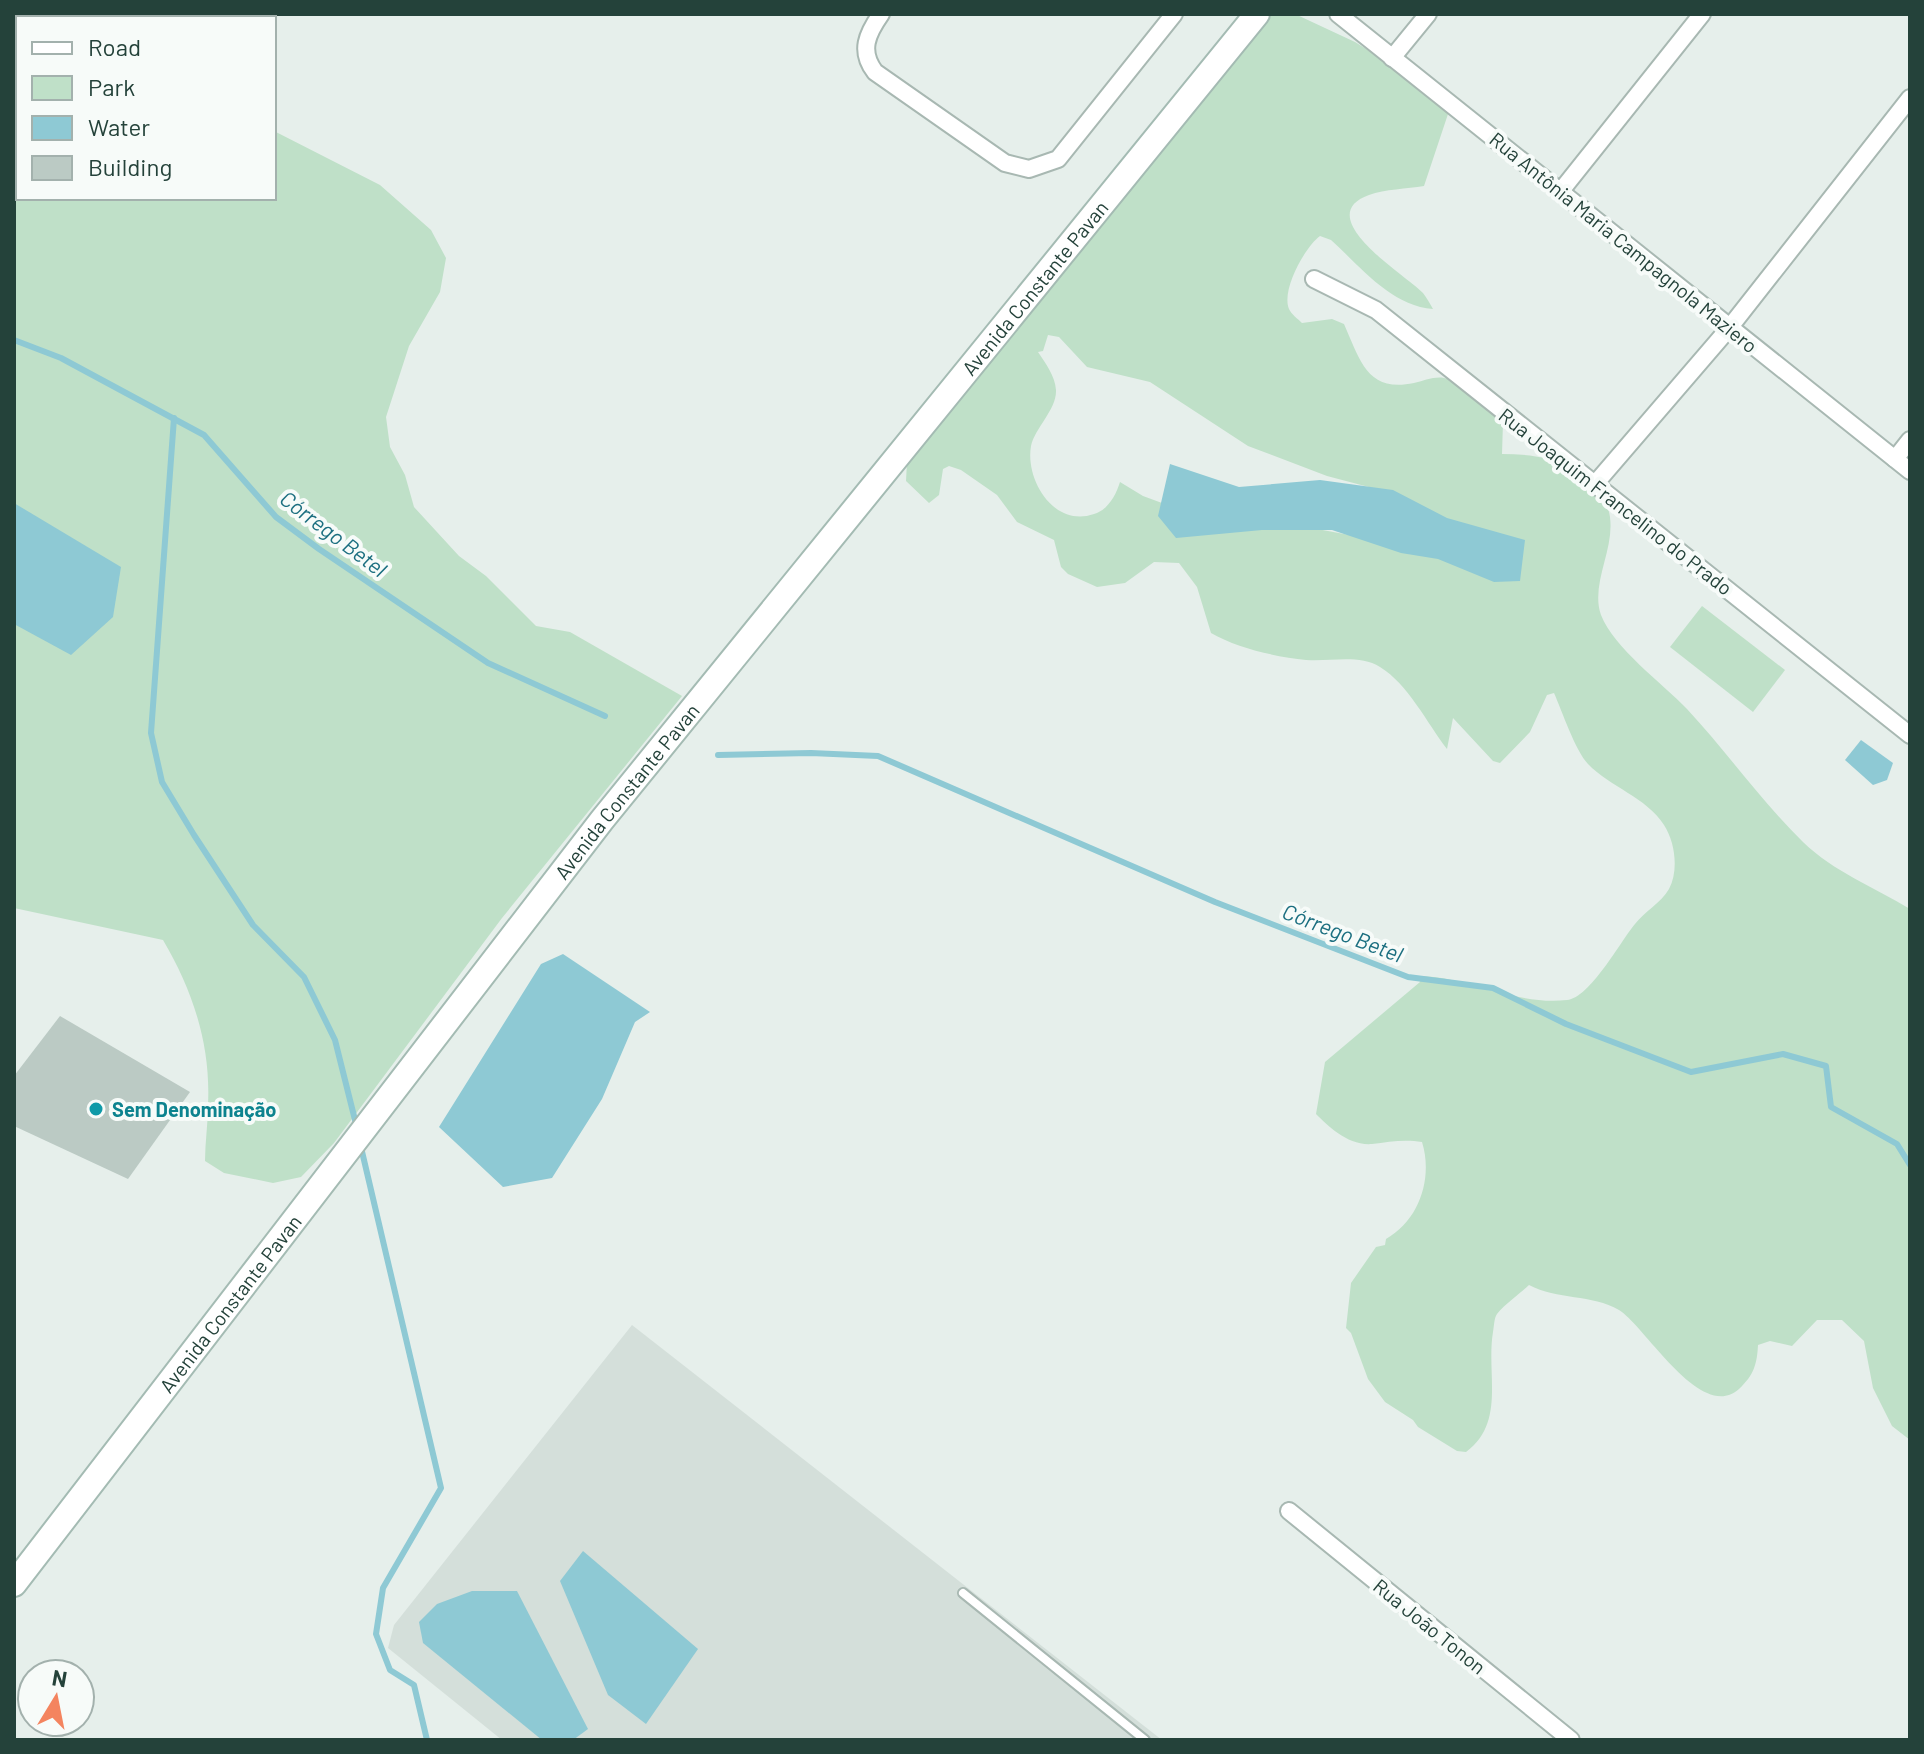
<svg xmlns="http://www.w3.org/2000/svg" width="1924" height="1754" font-family="Barlow,sans-serif">
	<style>
		.built { fill: #d4dfda }
		.green { fill: #bfe0c8; fill-rule: evenodd }
		.water { fill: #8ec9d4 }
		.lines { fill: none; stroke-linecap: round; stroke-linejoin: round }
		.stream { stroke: #8ec9d4; stroke-width: 6 }
		.building { fill: #bbcac4 }
		.lane-casing { stroke: #a8b8b2; stroke-width: 12 }
		.street-casing { stroke: #a8b8b2; stroke-width: 20 }
		.secondary-casing { stroke: #a4bbb3; stroke-width: 28 }
		.lane { stroke: #fff; stroke-width: 8 }
		.street { stroke: #fff; stroke-width: 16 }
		.secondary { stroke: #fff; stroke-width: 24 }
		.culture-dot { fill: #0f9aa8; stroke: #f7fbf9; stroke-width: 3 }
		.labels { text-anchor: middle; dominant-baseline: central; stroke-width: 8; stroke-linejoin: round; paint-order: stroke }
		.street-label { font-size: 20px; fill: #24423a; stroke: #f7fbf9 }
		.culture-label { font-size: 20px; font-weight: bold; fill: #0d838f; stroke: #f7fbf9; text-anchor: start }
		.water-label { font-size: 22px; font-style: italic; fill: #1c6f80; stroke: #f7fbf9 }
	</style>
	<rect width="100%" height="100%" fill="#e6efeb"/>
	<path class="built" d="M632,1325l530,415h-660l-114,-92 6,-23z"/>
	<g class="green">
		<path d="M14,14h64l1,4h-61v180h256v-67l106,54 51,45 15,28 -6,34 -31,54 -23,71 4,30 15,28 9,32 45,49 27,20 50,50 34,6 112,64 -180,222 -168,225 -33,34 -28,6 -49,-10 -19,-12c0,-19 3,-37 3,-56 3,-60 -15,-114 -45,-165l-149,-32z"/>
		<path d="M1265,14h30l60,28 97,60 -28,84c-17,3 -39,3 -55,9 -61,22 41,83 54,98 4,5 7,11 10,16 -42,-3 -72,-42 -102,-69l-11,-4c-15,11 -39,54 -31,73 2,5 9,10 13,14l30,-4 12,5c16,36 23,69 70,59 9,-2 21,-7 30,-5 27,6 41,25 59,44l-1,32c38,0 80,7 101,43 23,39 -15,81 -2,118 13,33 61,68 86,94 40,43 74,92 116,133 31,30 71,45 107,67v531l-18,-14 -19,-38 -9,-47 -22,-21h-25l-25,26 -22,-5 -12,4c-1,19 -4,30 -19,44 -38,34 -93,-62 -120,-79 -27,-16 -62,-10 -90,-25 -9,9 -23,18 -32,29 -3,4 -3,13 -4,18 -7,42 13,90 -27,120l-9,-1 -39,-24 -5,-7 -28,-18 -17,-23 -17,-46 -5,-5 5,-45 25,-36 9,-2 1,-6c34,-19 47,-62 36,-97 -18,-3 -33,0 -50,2 -24,2 -44,-18 -56,-30l9,-52 95,-80 -3,-6c51,0 99,30 150,24 23,-2 53,-58 68,-76 9,-12 26,-21 34,-35 10,-19 6,-47 -5,-64 -18,-28 -54,-38 -76,-61 -13,-14 -26,-53 -34,-71l-7,2 -17,37 -30,31 -7,-2 -40,-43 -6,31c-20,-26 -39,-65 -67,-82 -21,-13 -50,-5 -74,-7 -30,-3 -69,-12 -95,-27l-14,-46 -18,-24 -25,-1 -29,21 -28,4 -29,-13 -7,-7 -7,-27 -37,-18 -20,-27 -36,-25 -12,-4 -6,3 -4,26 -10,8 -23,-22 1,-19zM1048,335l11,2 28,30 63,15 98,64 79,30 76,20 66,61 -190,-35 -52,5 -84,-31 -23,-14c-4,13 -12,28 -26,32 -40,14 -69,-34 -63,-68 4,-18 26,-37 25,-56 -1,-14 -10,-26 -18,-38l5,-1z"/>
		<path d="M1702,606l83,64 -32,42 -83,-65z"/>
	</g>
	<g class="water">
		<path d="M1170,464l69,23 81,-7 73,10 54,28 78,22 -5,41 -26,1 -56,-23 -37,-6 -69,-23h-70l-86,8 -18,-22z"/>
		<path d="M14,503l107,64 -8,50 -42,38 -57,-31z"/>
		<path d="M1861,740l32,23 -6,17 -14,5 -28,-25z"/>
		<path d="M563,954l87,58 -15,10 -33,77 -50,79 -49,9 -64,-60 102,-163z"/>
		<path d="M583,1551l115,98 -52,75 -38,-29 -48,-114z"/>
		<path d="M472,1591h45l71,138 -15,11h-31l-119,-97 -4,-21 18,-18z"/>
	</g>
	<g class="lines">
		<g class="stream">
			<path d="M14,340l47,18 143,77 72,82 43,32 169,114 117,53"/>
			<path d="M174,418l-23,315 11,49 32,53 59,90 51,52 31,63 22,88"/>
			<path d="M718,755l93,-2 67,3 337,146 193,75 85,11 73,36 125,48 92,-18 43,12 5,41 66,37 13,21"/>
			<path d="M360,1143l81,345 -58,100 -7,46 14,36 24,15 13,55"/>
		</g>
	</g>
	<path class="building" d="M60,1016l130,76 -62,87 -114,-53v-50z"/>
	<g class="lines">
		<g class="lane-casing">
			<path id="lane" d="M963,1593l182,147"/>
		</g>
		<g class="street-casing">
			<g id="street">
				<path d="M881,14c-14,20 -22,37 -6,58l130,91 24,6 29,-10 116,-145"/>
				<path d="M1338,14l572,457"/>
				<path d="M1392,58l36,-44"/>
				<path d="M1560,192l142,-178"/>
				<path d="M1314,279l62,31 534,425"/>
				<path d="M1895,459l15,-19"/>
				<path d="M1595,484l135,-157 180,-229"/>
				<path d="M1289,1511l282,229"/>
			</g>
		</g>
		<g class="secondary-casing">
			<g id="secondary">
				<path id="s1" d="M14,1584l588,-764 655,-806"/>
			</g>
		</g>
		<use href="#lane" class="lane"/>
		<use href="#street" class="street"/>
		<use href="#secondary" class="secondary"/>
	</g>
	<circle class="culture-dot" cx="96" cy="1109" r="8"/>
	<g class="labels">
		<g class="street-label">
			<text transform="translate(1624 242) rotate(39)">Rua Antônia Maria Campagnola Maziero</text>
			<text stroke="none"><textPath href="#s1" startOffset="1650">Avenida Constante Pavan</textPath></text>
			<text transform="translate(1616 501) rotate(38)">Rua Joaquim Francelino do Prado</text>
			<text stroke="none"><textPath href="#s1" startOffset="1002">Avenida Constante Pavan</textPath></text>
			<text stroke="none"><textPath href="#s1" startOffset="354">Avenida Constante Pavan</textPath></text>
			<text transform="translate(1430 1626) rotate(39)">Rua João Tonon</text>
		</g>
		<g class="culture-label">
			<text x="112" y="1109">Sem Denominação</text>
		</g>
		<g class="water-label">
			<text transform="translate(334 533) rotate(37)">Córrego Betel</text>
			<text transform="translate(1343 932) rotate(21)">Córrego Betel</text>
		</g>
	</g>
	<rect width="1924" height="1754" fill="none" stroke="#24423a" stroke-width="32"/>
	<rect x="16" y="16" width="260" height="184" fill="#f7fbf9" stroke="#a3b1ad" stroke-width="2"/>
	<rect x="32" y="42" width="40" height="12" fill="#ffffff" stroke="#a3b1ad" stroke-width="2"/>
	<text x="88" y="56" font-size="24" fill="#24423a">Road</text>
	<rect x="32" y="76" width="40" height="24" fill="#bfe0c8" stroke="#a3b1ad" stroke-width="2"/>
	<text x="88" y="96" font-size="24" fill="#24423a">Park</text>
	<rect x="32" y="116" width="40" height="24" fill="#8ec9d4" stroke="#a3b1ad" stroke-width="2"/>
	<text x="88" y="136" font-size="24" fill="#24423a">Water</text>
	<rect x="32" y="156" width="40" height="24" fill="#bbcac4" stroke="#a3b1ad" stroke-width="2"/>
	<text x="88" y="176" font-size="24" fill="#24423a">Building</text>
	<g transform="translate(56 1698) rotate(10)"><circle r="38" fill="#f7fbf9" stroke="#a3b1ad" stroke-width="2"/>
	<path d="M0-6L14 30L0 20L-14 30Z" fill="#f4845f"/>
	<text y="-12" font-size="22" font-weight="bold" text-anchor="middle" fill="#24423a">N</text>
	</g>
</svg>
